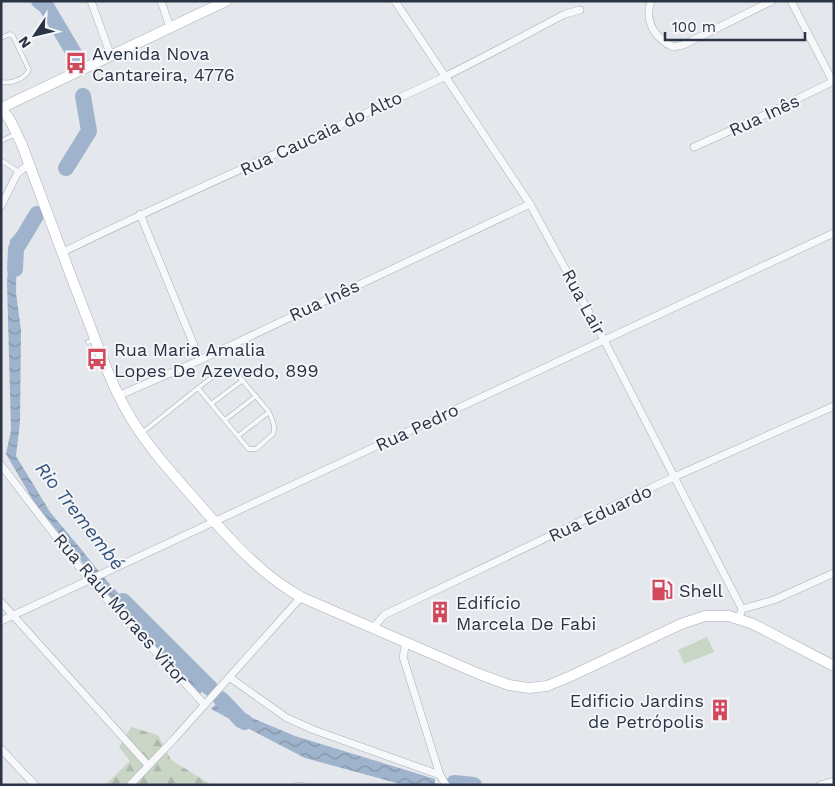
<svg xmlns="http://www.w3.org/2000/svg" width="835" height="786" font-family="'Work Sans',sans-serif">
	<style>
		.forest { fill: url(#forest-firs) }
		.pitch { fill: #c9d6c5 }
		.water { fill: url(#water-waves) }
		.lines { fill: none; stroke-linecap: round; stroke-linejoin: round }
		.river { stroke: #9fb4cc; stroke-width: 16 }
		.lane-casing { stroke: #a9aeb7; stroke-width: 5 }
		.street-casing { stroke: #a9aeb7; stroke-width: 8 }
		.secondary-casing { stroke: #a9aeb7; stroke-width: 11 }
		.lane { stroke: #f7f8fa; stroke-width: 4 }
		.street { stroke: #f7f8fa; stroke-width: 7 }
		.secondary { stroke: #fff; stroke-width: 10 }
		.labels { text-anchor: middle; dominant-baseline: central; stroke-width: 4; stroke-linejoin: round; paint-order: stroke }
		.poi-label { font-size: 18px; fill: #2b3445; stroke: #f4f6f9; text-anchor: start }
		.street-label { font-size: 18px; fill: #2b3445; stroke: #f4f6f9 }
		.water-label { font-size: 19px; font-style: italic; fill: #34527a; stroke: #f4f6f9 }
	</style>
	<defs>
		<pattern id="forest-firs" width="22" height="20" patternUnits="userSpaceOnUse" patternTransform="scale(1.25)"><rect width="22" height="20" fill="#c9d6c5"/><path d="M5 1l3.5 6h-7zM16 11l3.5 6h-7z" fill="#adb8ab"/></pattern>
		<pattern id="water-waves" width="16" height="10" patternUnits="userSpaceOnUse" patternTransform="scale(1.25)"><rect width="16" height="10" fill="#9fb4cc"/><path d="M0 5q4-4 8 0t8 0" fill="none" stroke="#8293a7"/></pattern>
	</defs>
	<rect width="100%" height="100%" fill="#e4e7ec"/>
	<path class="forest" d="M131,727l27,8 13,25 41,25h-107l25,-24 -11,-14z"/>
	<path class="pitch" d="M707,637l7,15 -30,12 -6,-14z"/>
	<g class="water">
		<path d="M32,1h11l7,5 28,47 -4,3 -29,-45z"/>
		<path d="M31,217l5,8 -8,6 -11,13 -1,49 5,37 -1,92 -4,34 34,56 31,37 19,24 104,116 -5,6 -94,-104 -71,-89 -28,-48 5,-24 -4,-147 3,-43z"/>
		<path d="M217,703l78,33 140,43v6h-31l-99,-27 -94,-49z"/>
	</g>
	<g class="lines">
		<g class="river">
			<path d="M39,1l7,5 32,54"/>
			<path d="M66,168l23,-37 -6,-35"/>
			<path d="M15,269l1,-20 21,-35"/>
			<path d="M123,601l87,87"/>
			<path d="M221,699l20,21 4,2"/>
			<path d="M454,783l20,2"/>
		</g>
		<g class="lane-casing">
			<g id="lane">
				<path d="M1,38l9,-4 3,2 16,34c-4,9 -18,14 -28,12"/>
				<path d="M1,141l15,-7"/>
				<path d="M1,163l3,-1 15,10"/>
				<path d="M88,342l7,-3"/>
				<path d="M226,370l10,3 33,39c3,7 7,15 4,22l-17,15h-7l-3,-3 -48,-58 17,-13z"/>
				<path d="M211,404l32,-24"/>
				<path d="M225,420l31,-24"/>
				<path d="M143,432l55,-44"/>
				<path d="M238,436l31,-24"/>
				<path d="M296,785h7"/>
			</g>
		</g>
		<g class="street-casing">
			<g id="street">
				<path d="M91,1l20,55"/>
				<path d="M161,1l9,26"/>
				<path d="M395,1l135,203 74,136 138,269 -3,9"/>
				<path d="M651,1c-7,21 4,37 22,46l10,-2 89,-44"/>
				<path d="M791,1l42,81"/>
				<path d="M694,147l62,-28 78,-38"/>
				<path d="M1,206l16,-32 12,-10"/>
				<path d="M140,214l60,146"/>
				<path d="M61,253c126,-62 256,-116 383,-176 41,-20 81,-42 121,-63l15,-4"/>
				<path d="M118,396l82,-36 330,-156"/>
				<path d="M1,465l89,116 115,124"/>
				<path d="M1,602l147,163"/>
				<path d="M742,609l32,-9 60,-27"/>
				<path d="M1,621l833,-388"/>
				<path d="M373,628l11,-13 290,-138 160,-71"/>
				<path d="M406,643l-3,14 37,118 6,10"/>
				<path d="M229,677l58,41 27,12 126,45"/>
				<path d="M1,749l34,36"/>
				<path d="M130,785l44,-46 127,-142"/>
				<path d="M820,785l14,-4"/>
			</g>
		</g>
		<g class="secondary-casing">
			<g id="secondary">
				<path d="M1,108l9,12 12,25c22,59 44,119 67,178 13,34 25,69 45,100 20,32 47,60 72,89 28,32 57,64 95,85l178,77 30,11 20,3 18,-2 24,-10 110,-52 24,-8h24l24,8 81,42"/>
				<path d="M1,108l225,-107"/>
			</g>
		</g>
		<use href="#lane" class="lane"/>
		<use href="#street" class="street"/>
		<use href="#secondary" class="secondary"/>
	</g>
	<defs>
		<g id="bus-bare" transform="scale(1.725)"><path d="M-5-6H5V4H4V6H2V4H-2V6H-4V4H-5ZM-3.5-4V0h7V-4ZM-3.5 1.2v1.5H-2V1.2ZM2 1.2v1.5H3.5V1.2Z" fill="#d1495b" stroke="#f4f6f9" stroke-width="2.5" paint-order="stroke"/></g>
		<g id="fuel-bare" transform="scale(1.725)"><path d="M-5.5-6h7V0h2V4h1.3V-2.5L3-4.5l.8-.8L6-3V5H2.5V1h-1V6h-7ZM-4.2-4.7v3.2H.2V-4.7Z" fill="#d1495b" stroke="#f4f6f9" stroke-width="2.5" paint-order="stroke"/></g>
		<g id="building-bare" transform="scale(1.725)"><path d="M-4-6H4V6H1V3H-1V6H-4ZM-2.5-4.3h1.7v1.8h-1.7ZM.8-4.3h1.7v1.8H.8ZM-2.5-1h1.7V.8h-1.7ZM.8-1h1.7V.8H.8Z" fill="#d1495b" stroke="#f4f6f9" stroke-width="2.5" paint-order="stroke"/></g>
	</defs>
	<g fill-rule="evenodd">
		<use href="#bus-bare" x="76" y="63"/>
		<use href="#bus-bare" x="97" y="359"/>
		<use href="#fuel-bare" x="662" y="590"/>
		<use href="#building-bare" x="440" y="612"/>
		<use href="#building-bare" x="720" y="710"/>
	</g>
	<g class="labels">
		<g class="poi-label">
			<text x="92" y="53">Avenida Nova<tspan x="92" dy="21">Cantareira, 4776</tspan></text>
			<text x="114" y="349">Rua Maria Amalia<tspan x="114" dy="21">Lopes De Azevedo, 899</tspan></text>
			<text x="679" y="590">Shell</text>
			<text x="456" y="602">Edifício<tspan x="456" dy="21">Marcela De Fabi</tspan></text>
			<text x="704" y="700" text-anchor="end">Edificio Jardins<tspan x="704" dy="21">de Petrópolis</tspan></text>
		</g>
		<g class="street-label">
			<text transform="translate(764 115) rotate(-25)">Rua Inês</text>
			<text transform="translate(321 133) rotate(-25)">Rua Caucaia do Alto</text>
			<text transform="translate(324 300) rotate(-25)">Rua Inês</text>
			<text transform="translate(584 302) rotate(62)">Rua Lair</text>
			<text transform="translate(417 427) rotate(-25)">Rua Pedro</text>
			<text transform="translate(600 513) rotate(-25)">Rua Eduardo</text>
			<text transform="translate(121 609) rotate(49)">Rua Raul Moraes Vitor</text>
		</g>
		<g class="water-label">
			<text transform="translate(80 516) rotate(52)">Rio Tremembé</text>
		</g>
	</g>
	<rect width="835" height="786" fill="none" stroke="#2b3445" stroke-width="5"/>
	<g transform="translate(35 35) rotate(235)" stroke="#f4f6f9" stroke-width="4" paint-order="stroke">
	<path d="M0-4L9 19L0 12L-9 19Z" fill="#2b3445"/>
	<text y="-8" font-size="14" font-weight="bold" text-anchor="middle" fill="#2b3445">N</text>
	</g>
	<path d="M665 32v8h140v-8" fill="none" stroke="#2b3445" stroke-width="2.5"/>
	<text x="672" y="32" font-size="15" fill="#2b3445" stroke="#f4f6f9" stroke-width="4" paint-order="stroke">100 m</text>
</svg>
